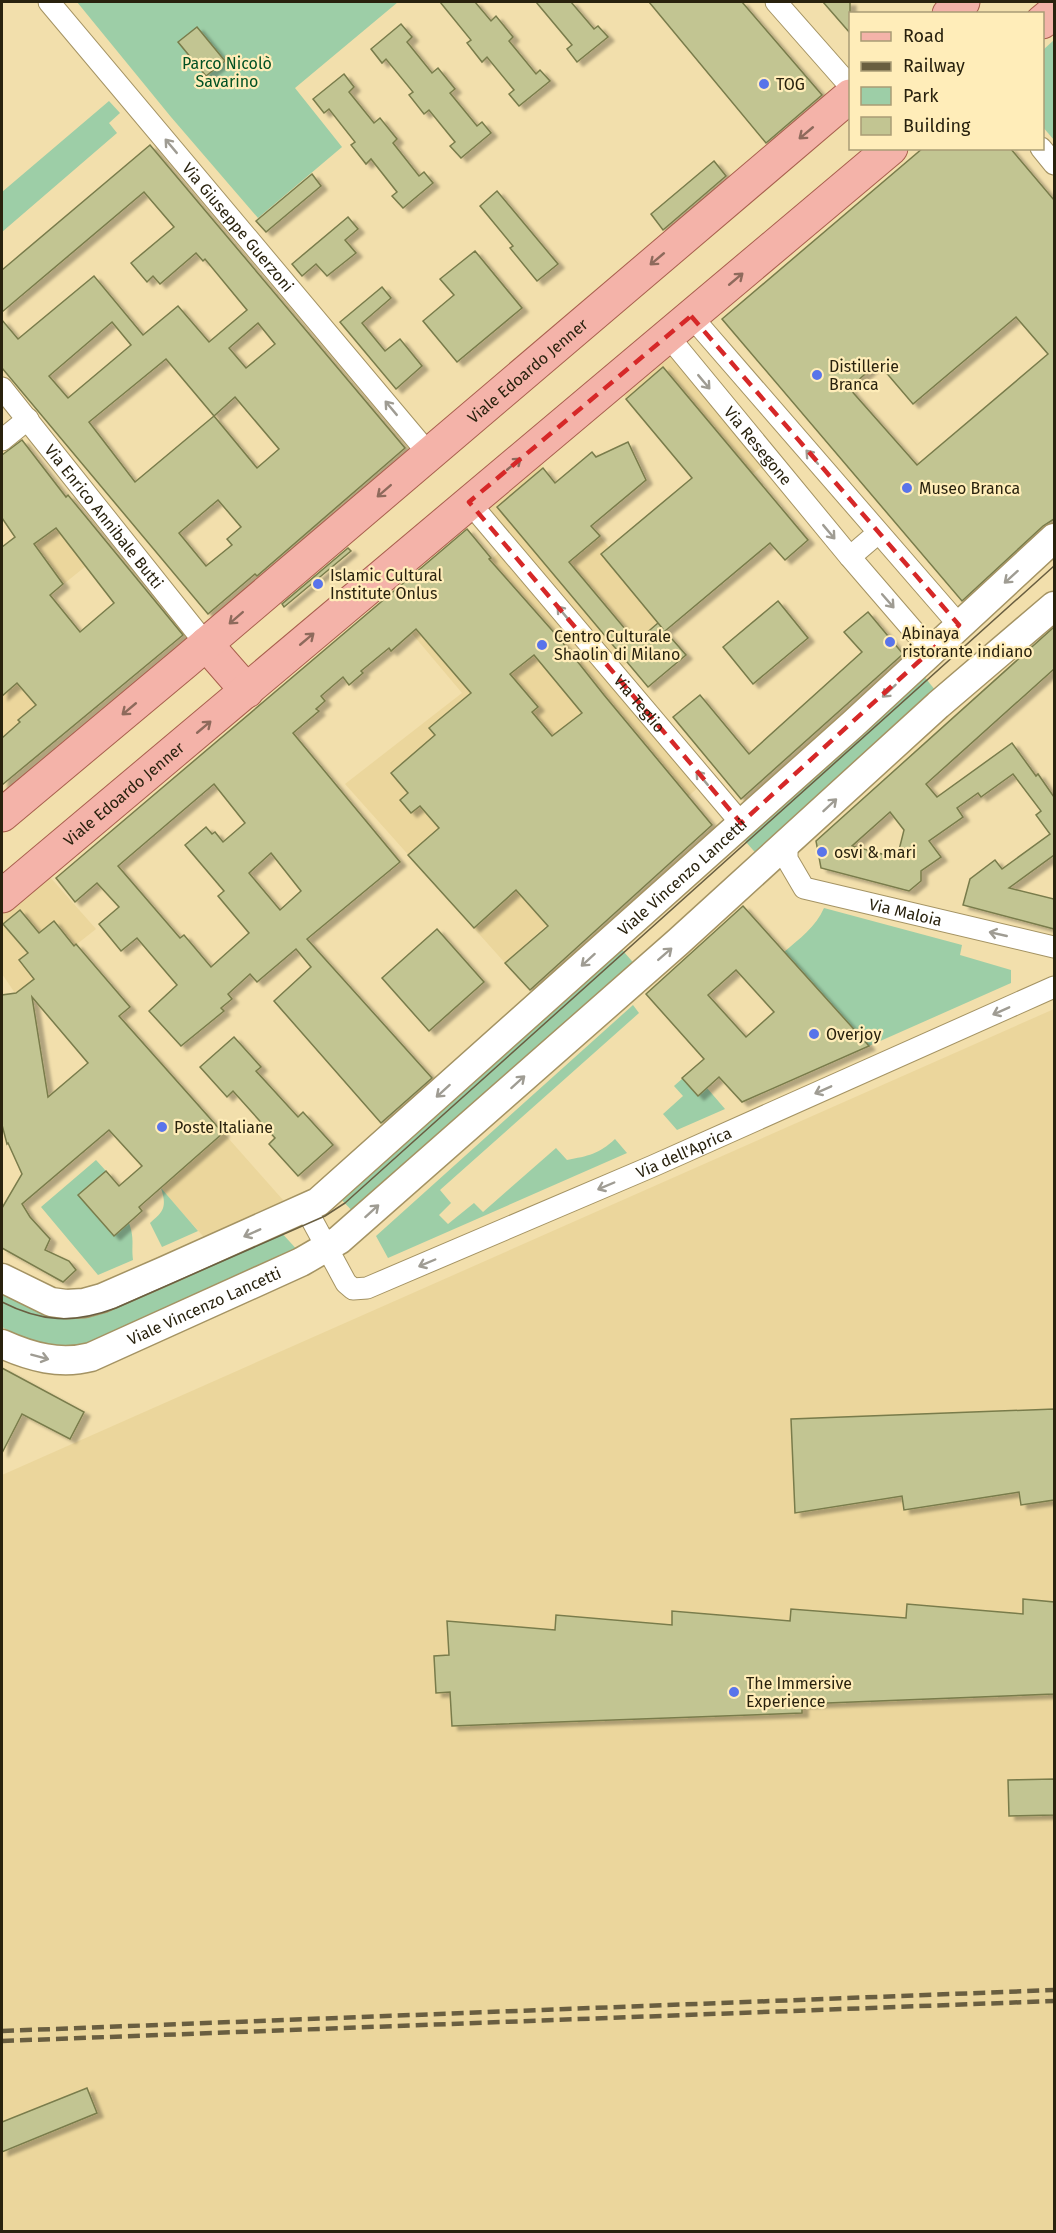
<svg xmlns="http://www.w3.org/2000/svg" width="1056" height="2233" font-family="'Fira Sans',sans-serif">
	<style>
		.built { fill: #ebd69c }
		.green { fill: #9dcea7 }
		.building { fill: #c2c592; stroke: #797c4b; stroke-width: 1.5; fill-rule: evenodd; filter: url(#shadow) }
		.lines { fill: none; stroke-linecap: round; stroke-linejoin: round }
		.street-casing { stroke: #a49363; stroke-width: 23 }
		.secondary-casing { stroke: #a49363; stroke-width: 31 }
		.primary-casing { stroke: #a85f4d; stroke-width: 35 }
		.street { stroke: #fff; stroke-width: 21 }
		.secondary { stroke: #fff; stroke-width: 28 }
		.primary { stroke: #f4b3a9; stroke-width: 33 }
		.tram { stroke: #695e40; stroke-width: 1.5 }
		.rail { stroke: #695e40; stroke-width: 4.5; stroke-dasharray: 12 6; stroke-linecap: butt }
		.oneway { stroke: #8e6a5c }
		.oneway2 { stroke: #9f9c93 }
		.marked { fill: none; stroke: #d62828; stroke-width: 4.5; stroke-dasharray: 12 8; stroke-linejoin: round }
		.poi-dot { fill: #5974ea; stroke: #ffedb9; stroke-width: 2 }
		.labels { text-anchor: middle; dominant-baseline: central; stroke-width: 4.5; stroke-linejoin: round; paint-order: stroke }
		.park-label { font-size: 16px; fill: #025124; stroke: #ffedb9 }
		.poi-label { font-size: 16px; fill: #29220e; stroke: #ffedb9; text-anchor: start }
		.street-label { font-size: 16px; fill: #29220e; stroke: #ffedb9 }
	</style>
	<defs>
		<filter id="shadow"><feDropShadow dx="6" dy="4" stdDeviation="1.5" flood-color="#0004"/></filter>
	</defs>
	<rect width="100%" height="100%" fill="#f2dfac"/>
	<g class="built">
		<path d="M667,343l99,120 -51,42 41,50 -139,116 -143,-169 58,-47 77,92 83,-69 -77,-93z"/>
		<path d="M45,513l41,53 -36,29 -21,101 7,9 -18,15 2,2 -18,16v-191z"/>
		<path d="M503,549l200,234 -198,180 -160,-179 117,-91 -53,-63z"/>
		<path d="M42,868l54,61 -81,64 -13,-19v-72z"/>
		<path d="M1054,1009v1222h-1052v-756z"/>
		<path d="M162,1062l5,7 124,140 -81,35 -114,-128z"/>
	</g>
	<g class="green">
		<path d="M77,2h321l-103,86 47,59 -84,71 -87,-101z"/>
		<path d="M1054,40v100l-12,-14 1,-76z"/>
		<path d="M109,101l11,12 -11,10 8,10 -115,99v-40z"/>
		<path d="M923,675l16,20 -179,163 -21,-24z"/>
		<path d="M824,908l138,37 -2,10 51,15v13l-142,63 -85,-94c15,-13 32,-25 40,-44z"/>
		<path d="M617,944l21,24 -281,248 -18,-19z"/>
		<path d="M633,1005l6,8 -199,177 11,13 -12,12 9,9 26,-21 9,9 73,-64 11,12c21,-4 32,-6 48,-21l12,14 -239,105 -12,-22z"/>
		<path d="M683,1078l24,10 18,21 -48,21 -14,-16 20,-18 -9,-10z"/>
		<path d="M96,1160l10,11 -28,24 36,41 15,-13c6,17 2,21 4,37l-35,15 -57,-68z"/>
		<path d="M161,1188l37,43 -36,16 -12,-24c14,-12 17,-16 11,-35z"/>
		<path d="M280,1231l20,22 -190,86 -40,10 -38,-6 -30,-16v-36l32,17z"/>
	</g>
	<g class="building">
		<path d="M440,2h35l16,19 5,-5 17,21 -4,4 27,33 4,-4 10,11 -31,25 -10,-12 5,-4 -27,-33 -5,5 -15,-19 4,-3z"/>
		<path d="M536,2h35l23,27 4,-3 10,11 -31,25 -10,-13 5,-4z"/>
		<path d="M649,2h93l80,93 -56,48z"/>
		<path d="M823,2h27v31z"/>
		<path d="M401,24l11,13 -5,5 25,31 6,-5 17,21 -5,4 27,33 5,-4 9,11 -30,25 -11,-12 5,-4 -26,-32 -5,4 -15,-19 4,-3 -27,-33 -4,4 -11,-14z"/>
		<path d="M197,27l28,34 -19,15 -28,-34z"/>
		<path d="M344,74l10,13 -5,5 25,31 6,-5 17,21 -4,4 26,33 5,-4 9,11 -30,25 -11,-12 5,-4 -26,-33 -5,5 -15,-19 4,-3 -26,-33 -5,4 -11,-14z"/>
		<path d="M150,145l255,303 -148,128 -2,-2 -47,40 -206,-246v-48l16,19 76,-63 49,59 35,-29 31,36 38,-32 -42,-51 -2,2 -7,-8 -36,31 -7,-8 -6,6 -16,-19 43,-36 -30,-35 -142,120v-42zM112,322l19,23 -63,53 -19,-22zM258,323l17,21 -29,24 -17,-20zM166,359l48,57 -79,66 -46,-60zM235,397l44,52 -22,19 -43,-52zM218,500l23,27 -14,12 5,6 -26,21 -27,-33z"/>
		<path d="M923,148h87l44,52v319l-11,7 -81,75 -240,-282zM1016,317l32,37 -131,111 -68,-77 29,-25 35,41z"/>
		<path d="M714,161l12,15 -63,54 -12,-16z"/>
		<path d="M312,174l9,12 -55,46 -10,-11z"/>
		<path d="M497,191l61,73 -21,17 -27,-33 3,-2 -33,-40z"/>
		<path d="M348,217l10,12 -13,11 11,13 -29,23 -11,-12 -14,12 -10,-12z"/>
		<path d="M475,251l47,57 -65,54 -34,-41 31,-26 -14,-16z"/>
		<path d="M382,287l9,11 -29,25 23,28 15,-12 22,27 -26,23 -56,-67z"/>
		<path d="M663,367l145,173 -23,20 -15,-17 -105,88 21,24 -38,32 -151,-180 46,-39 12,15 37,-31 4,5 32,-15 18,38 -55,46 9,10 -31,26 67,80 22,-19 5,6 -62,-75 91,-76 -66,-79z"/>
		<path d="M22,440l44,57 2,-2 115,140 -181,150v-47l18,-16 -2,-2 18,-15 -19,-22 -15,13v-149l13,-10 -13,-19v-63zM56,528l58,75 -34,29 -30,-37 13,-11 -29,-40z"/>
		<path d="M467,529l24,29 -2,1 69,78 46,58 108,130 -182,165 -25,-27 43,-37 -32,-36 -42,38 -66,-73 31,-27 -19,-22 -9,7 -11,-13 8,-7 -17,-20 44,-38 -6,-7 42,-35 -55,-64 -25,22 -2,-3 -28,23 2,2 -14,12 -6,-8 -22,19 4,5 -9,8 3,2 -26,22 107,129 -93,77 125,139 -51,45 -107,-122 37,-34 -15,-18 -39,33 -7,-8 -22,20 4,5 -11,9 3,3 -43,35 -32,-35 28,-26 -40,-47 -16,13 -22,-27 20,-17 -22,-24 -22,19 -19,-24zM534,655l48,58 -30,23 -20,-24 6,-5 -28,-33zM214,784l31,39 -22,19 -8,-10 -3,2 -6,-7 -21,18 39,46 -6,5 31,37 -38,34 -27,-32 -4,3 -62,-72zM271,853l30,38 -21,19 -31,-37z"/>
		<path d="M348,548l3,3 -67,56 -2,-3z"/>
		<path d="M778,601l30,37 -55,46 -30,-37z"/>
		<path d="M868,612l35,42 -162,145 -68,-82 27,-22 49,59 113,-102 -18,-20z"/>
		<path d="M1054,627v42l-128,115 11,13 75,-54 24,33 2,-2 16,23v58l-45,33 45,11v30l-91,-24 7,-26 25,-19 7,9 48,-35 -14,-19 5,-4 -28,-37 -32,23 -3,-4 -21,15 6,9 -34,24 12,16 -20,14v10l-12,10 -88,-23 -5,-27zM890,812l14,18 -7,28 -45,-12z"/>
		<path d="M743,906l126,140 -127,56 -23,-25 -21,19 -16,-18 22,-19 -58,-65zM736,970l38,42 -28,25 -38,-42z"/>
		<path d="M20,910l19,23 15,-12 20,25 2,-2 54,63 -11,9 104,117 -84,74 3,4 -28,25 -36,-41 28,-24 13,15 23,-20 -33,-36 -87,74 8,13 20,22 -5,11 24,11 7,9 -13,12 -61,-34v-40l20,-34 -14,-31 -1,1 -5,-19v-130l14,-2 18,-14 -15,-19 9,-7 -25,-29zM32,997l56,66 -40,34z"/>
		<path d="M437,929l47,53 -55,49 -47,-53z"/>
		<path d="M234,1037l27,30 -5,4 42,46 5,-5 30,33 -35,31 -29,-32 6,-6 -42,-47 -6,6 -27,-30z"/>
		<path d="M2,1368l82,44 -14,27 -48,-25 -20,39z"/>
		<path d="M1054,1409v91l-33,5 -2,-13 -115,18 -2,-14 -107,17 -4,-94z"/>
		<path d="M1023,1599l31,3v92l-252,10v9l-350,13 -2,-34 -14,1 -2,-37 15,-1 -2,-34 108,9 1,-15 116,10v-14l118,10 1,-12 115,9 1,-14 116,10z"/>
		<path d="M1054,1779v36l-45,1 -1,-36z"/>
		<path d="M87,2088l10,25 -95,39v-30z"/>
	</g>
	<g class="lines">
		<g class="street-casing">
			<g id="street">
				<path id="s1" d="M49,2l379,451"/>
				<path d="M776,2l74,84"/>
				<path d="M1041,148l13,16"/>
				<path d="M691,316l268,309"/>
				<path id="s2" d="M668,336l182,221 81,94"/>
				<path id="s3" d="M2,388l204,256"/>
				<path d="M2,440l26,-21"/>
				<path id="s4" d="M469,502l272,321"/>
				<path d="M850,557l28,-24"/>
				<path id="s5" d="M787,844v15l17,29 250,59"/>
				<path id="s6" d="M306,1209l40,74 7,6 14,-1 286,-122 401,-179"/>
			</g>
		</g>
		<g class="secondary-casing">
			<g id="secondary">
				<path id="s7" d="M2,1278l49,24 15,2 18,-1 18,-5 62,-27 154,-69 535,-478 201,-186"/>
				<path id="s8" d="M2,1344c29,13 58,21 89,13l210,-95 38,-22 339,-298 260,-237 116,-99"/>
			</g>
		</g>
		<g class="primary-casing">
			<g id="primary">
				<path d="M949,14l14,-12"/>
				<path d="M1042,22l12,-10"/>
				<path d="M206,644l41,47"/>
				<path id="s9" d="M2,815l183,-153 665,-566"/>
				<path id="s10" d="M2,896l889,-748"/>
			</g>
		</g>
		<use href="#street" class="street"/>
		<use href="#secondary" class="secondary"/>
		<use href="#primary" class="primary"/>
		<path class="tram" d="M2,1302c39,20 71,22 114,6l209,-92 20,-13 709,-637"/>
		<g class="rail">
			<path d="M2,2031l1052,-41"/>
			<path d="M2,2041l1052,-40"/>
		</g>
	</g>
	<defs><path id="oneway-shaft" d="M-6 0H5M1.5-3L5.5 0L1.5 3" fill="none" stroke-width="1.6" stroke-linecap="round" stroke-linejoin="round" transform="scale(1.5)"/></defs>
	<g class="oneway">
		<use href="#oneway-shaft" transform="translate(806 133) rotate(140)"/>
		<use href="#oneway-shaft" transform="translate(657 259) rotate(140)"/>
		<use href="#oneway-shaft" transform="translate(736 279) rotate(-40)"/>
		<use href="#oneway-shaft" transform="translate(514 464) rotate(-40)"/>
		<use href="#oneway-shaft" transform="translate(384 491) rotate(139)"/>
		<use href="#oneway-shaft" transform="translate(236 618) rotate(139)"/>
		<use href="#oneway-shaft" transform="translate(307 639) rotate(-40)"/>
		<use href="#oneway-shaft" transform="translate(129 709) rotate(140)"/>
		<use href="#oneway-shaft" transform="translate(204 727) rotate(-40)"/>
	</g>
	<g class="oneway2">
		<use href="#oneway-shaft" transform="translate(171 146) rotate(-130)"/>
		<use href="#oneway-shaft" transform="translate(704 382) rotate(50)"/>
		<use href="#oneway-shaft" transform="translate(391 408) rotate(-130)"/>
		<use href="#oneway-shaft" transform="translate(812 457) rotate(-131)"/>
		<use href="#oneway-shaft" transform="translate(829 532) rotate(50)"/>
		<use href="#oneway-shaft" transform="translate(1011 577) rotate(138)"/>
		<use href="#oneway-shaft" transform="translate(888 601) rotate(49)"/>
		<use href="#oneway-shaft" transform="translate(563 613) rotate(-130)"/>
		<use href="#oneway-shaft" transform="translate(889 691) rotate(137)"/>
		<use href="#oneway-shaft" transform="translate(702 778) rotate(-130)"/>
		<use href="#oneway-shaft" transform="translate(830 805) rotate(-43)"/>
		<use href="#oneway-shaft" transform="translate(998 934) rotate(-167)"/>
		<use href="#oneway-shaft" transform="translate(665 954) rotate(-41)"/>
		<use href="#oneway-shaft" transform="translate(588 960) rotate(138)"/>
		<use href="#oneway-shaft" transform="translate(1001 1011) rotate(156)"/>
		<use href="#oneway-shaft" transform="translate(518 1082) rotate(-42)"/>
		<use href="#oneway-shaft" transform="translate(823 1090) rotate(156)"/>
		<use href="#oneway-shaft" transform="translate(443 1091) rotate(138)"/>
		<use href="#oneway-shaft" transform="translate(606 1186) rotate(157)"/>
		<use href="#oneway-shaft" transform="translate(372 1211) rotate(-42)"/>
		<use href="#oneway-shaft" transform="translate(252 1233) rotate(156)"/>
		<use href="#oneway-shaft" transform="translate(427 1263) rotate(157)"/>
		<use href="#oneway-shaft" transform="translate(40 1357) rotate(15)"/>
	</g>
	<path class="marked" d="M691,316l268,309 -218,198 -272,-321z"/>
	<g class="poi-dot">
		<circle cx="764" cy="84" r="6"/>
		<circle cx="817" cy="375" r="6"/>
		<circle cx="907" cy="488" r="6"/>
		<circle cx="318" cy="584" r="6"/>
		<circle cx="890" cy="642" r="6"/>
		<circle cx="542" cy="645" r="6"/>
		<circle cx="822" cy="852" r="6"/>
		<circle cx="814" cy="1034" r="6"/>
		<circle cx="162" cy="1127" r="6"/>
		<circle cx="734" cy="1692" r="6"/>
	</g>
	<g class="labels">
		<g class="park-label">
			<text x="227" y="63">Parco Nicolò<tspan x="227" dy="18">Savarino</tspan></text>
		</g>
		<g class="poi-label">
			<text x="776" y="84">TOG</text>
			<text x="829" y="366">Distillerie<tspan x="829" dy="18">Branca</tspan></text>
			<text x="919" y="488">Museo Branca</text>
			<text x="330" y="575">Islamic Cultural<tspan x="330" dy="18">Institute Onlus</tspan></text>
			<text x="902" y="633">Abinaya<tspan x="902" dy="18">ristorante indiano</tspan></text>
			<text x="554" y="636">Centro Culturale<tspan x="554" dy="18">Shaolin di Milano</tspan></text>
			<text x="834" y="852">osvi &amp; mari</text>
			<text x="826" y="1034">Overjoy</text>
			<text x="174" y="1127">Poste Italiane</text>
			<text x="746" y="1683">The Immersive<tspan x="746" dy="18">Experience</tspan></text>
		</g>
		<g class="street-label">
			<text stroke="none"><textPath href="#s1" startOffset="294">Via Giuseppe Guerzoni</textPath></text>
			<text stroke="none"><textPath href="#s9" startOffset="688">Viale Edoardo Jenner</textPath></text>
			<text stroke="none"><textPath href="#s2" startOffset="142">Via Resegone</textPath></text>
			<text stroke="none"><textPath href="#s3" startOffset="164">Via Enrico Annibale Butti</textPath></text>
			<text stroke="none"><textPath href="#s4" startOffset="264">Via Teglio</textPath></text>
			<text stroke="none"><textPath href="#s10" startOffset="159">Viale Edoardo Jenner</textPath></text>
			<text stroke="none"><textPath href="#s7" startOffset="831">Viale Vincenzo Lancetti</textPath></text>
			<text stroke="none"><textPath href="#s5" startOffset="153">Via Maloia</textPath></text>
			<text stroke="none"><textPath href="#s6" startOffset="452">Via dell'Aprica</textPath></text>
			<text stroke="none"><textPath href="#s8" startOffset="216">Viale Vincenzo Lancetti</textPath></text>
		</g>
	</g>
	<rect width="1056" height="2233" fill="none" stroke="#29220e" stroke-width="6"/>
	<rect x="849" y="12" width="195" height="138" fill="#ffedb9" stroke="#a99c75" stroke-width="1.5"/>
	<rect x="861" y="32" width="30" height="9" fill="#f4b3a9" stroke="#a99c75" stroke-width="1.5"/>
	<text x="903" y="42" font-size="18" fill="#29220e">Road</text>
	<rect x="861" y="62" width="30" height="9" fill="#695e40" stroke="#a99c75" stroke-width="1.5"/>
	<text x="903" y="72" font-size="18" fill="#29220e">Railway</text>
	<rect x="861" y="87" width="30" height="18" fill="#9dcea7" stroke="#a99c75" stroke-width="1.5"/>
	<text x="903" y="102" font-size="18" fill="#29220e">Park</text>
	<rect x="861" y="117" width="30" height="18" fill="#c2c592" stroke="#a99c75" stroke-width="1.5"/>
	<text x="903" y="132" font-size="18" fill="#29220e">Building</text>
</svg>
